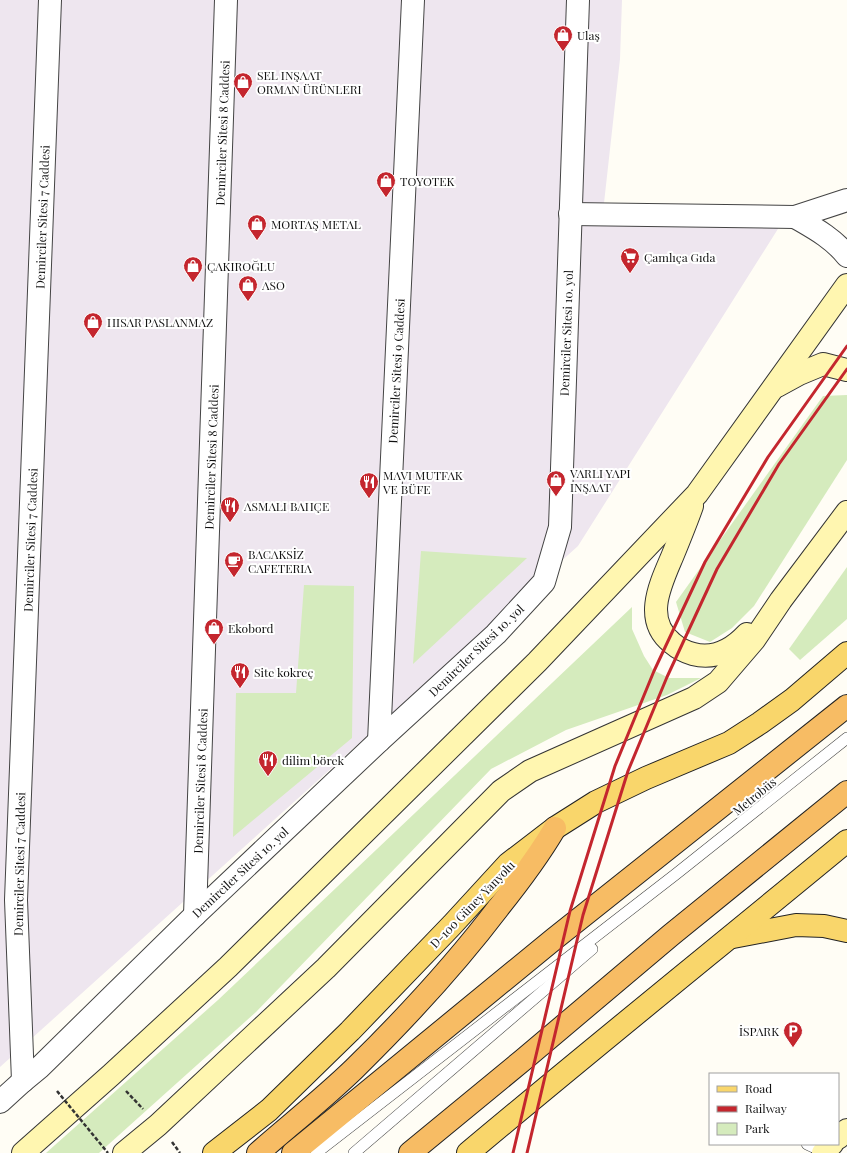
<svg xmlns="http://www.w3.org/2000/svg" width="847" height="1153" font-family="'Playfair Display',serif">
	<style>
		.industrial { fill: #eee6ef }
		.green { fill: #d5ebbd }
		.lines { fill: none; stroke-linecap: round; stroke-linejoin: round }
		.service-casing { stroke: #444; stroke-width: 12 }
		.minor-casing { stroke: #444; stroke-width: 24 }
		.secondary-casing { stroke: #333; stroke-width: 24 }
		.primary-casing { stroke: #222; stroke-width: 24 }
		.trunk-casing { stroke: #222; stroke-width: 24 }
		.path { stroke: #333; stroke-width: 2.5; stroke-dasharray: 4 2; stroke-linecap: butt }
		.service { stroke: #fff; stroke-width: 11 }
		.minor { stroke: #fff; stroke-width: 22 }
		.secondary { stroke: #fff6b0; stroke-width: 22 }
		.primary { stroke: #f9d66b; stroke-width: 22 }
		.trunk { stroke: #f7bc64; stroke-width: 22 }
		.rail { stroke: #c4262e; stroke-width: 3 }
		.path-bridge { stroke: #333; stroke-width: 2.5; stroke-dasharray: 4 2; stroke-linecap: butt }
		.labels { text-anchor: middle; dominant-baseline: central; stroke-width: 4; stroke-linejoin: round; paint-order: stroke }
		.poi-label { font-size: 12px; fill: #111; stroke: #fff; text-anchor: start }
		.street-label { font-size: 12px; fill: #111; stroke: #fff }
	</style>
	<rect width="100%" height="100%" fill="#fffdf5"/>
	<path class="industrial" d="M0,0h622l-2,59 -16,144 189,2 -215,341 -578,521z"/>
	<g class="green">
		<path d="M847,395v65l-93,146 -22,22 -22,14 -25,-10 -9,-30 147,-206z"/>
		<path d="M421,551l106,7 -114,106z"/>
		<path d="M847,567v52l-47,41 -11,-11z"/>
		<path d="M304,585l50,1 -2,152 -119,99 3,-144h60z"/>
		<path d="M632,607v22l12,27 9,14 16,8h32l-34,17 -101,35 -75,39 -235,243 -157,141h-53l172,-153z"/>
	</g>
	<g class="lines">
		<g class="service-casing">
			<g id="service">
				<path d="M807,1144l17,8"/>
				<path d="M316,1153l360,-279 171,-136"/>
				<path d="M354,1153l238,-204"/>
			</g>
		</g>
		<g class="minor-casing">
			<g id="minor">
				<path d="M570,214l225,3 52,-17"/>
				<path d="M795,217c19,11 38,21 52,39"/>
				<path d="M379,741l34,-741"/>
				<path d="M195,915l31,-915"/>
				<path d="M23,1081l-7,-181 34,-900"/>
				<path d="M0,1102l23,-21 17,-14 155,-152 184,-174 117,-107 48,-52 16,-55 18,-527"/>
			</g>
		</g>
		<g class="secondary-casing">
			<g id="secondary">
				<path d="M777,386l22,-12 24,-10 24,6"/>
				<path d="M692,506c-6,17 -13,34 -20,51 -12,28 -29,63 0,86 7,6 13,9 21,11 22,6 40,-5 54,-20"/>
				<path d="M838,1138l9,-8"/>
				<path d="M23,1153l88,-78 117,-108 309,-305 160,-168 150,-209"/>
				<path d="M124,1153l34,-28 168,-157 175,-177 29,-20 164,-73 24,-16 36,-42 27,-40 66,-88"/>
				<path d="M823,1153l9,-9"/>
			</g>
		</g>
		<g class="primary-casing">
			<g id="primary">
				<path d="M733,937l63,-12 28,1 23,5"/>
				<path d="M214,1153l55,-43 81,-79 102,-106 56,-61 47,-36 41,-26 50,-24 83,-35 31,-20 32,-23 55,-47"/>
				<path d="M468,1153c125,-105 253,-208 379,-312"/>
			</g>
		</g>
		<g class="trunk-casing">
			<g id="trunk">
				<path d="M258,1153c32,-28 66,-55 96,-84 52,-51 101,-104 145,-162 20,-25 39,-50 56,-79"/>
				<path d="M293,1153l261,-214 293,-233"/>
				<path d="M410,1153l113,-93 148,-125 176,-143"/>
			</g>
		</g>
		<g class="path">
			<path d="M126,1091l17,18"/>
			<path d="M172,1142l8,11"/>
		</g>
		<use href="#service" class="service"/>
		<use href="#minor" class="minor"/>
		<use href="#secondary" class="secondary"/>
		<use href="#primary" class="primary"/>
		<use href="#trunk" class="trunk"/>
		<g class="rail">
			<path d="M513,1153l57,-242 45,-145 39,-95 51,-109 63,-105 79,-111"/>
			<path d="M527,1153l56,-238 45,-144 39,-94 50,-108 62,-105 68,-95"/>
		</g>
		<path class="path-bridge" d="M57,1091l51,62"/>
	</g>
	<defs>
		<g id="shop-pin" transform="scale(1)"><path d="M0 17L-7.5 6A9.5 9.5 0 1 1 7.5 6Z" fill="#c4262e" stroke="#fff"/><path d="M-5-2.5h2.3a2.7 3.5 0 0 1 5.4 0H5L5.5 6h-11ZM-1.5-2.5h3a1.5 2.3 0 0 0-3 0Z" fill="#fff"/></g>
		<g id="supermarket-pin" transform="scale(1)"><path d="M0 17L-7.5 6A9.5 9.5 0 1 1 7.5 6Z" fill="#c4262e" stroke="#fff"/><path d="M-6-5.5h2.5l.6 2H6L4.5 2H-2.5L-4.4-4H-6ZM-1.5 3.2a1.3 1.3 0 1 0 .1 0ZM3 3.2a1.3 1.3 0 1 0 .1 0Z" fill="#fff"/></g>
		<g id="restaurant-pin" transform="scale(1)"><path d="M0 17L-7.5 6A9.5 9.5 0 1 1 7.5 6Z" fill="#c4262e" stroke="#fff"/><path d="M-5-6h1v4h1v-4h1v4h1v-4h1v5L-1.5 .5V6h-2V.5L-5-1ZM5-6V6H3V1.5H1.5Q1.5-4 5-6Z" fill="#fff"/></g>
		<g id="cafe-pin" transform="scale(1)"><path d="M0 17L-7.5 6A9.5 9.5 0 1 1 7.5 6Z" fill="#c4262e" stroke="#fff"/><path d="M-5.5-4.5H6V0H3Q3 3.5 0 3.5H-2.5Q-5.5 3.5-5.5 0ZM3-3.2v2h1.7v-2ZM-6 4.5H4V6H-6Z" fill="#fff"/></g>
		<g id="parking-pin" transform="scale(1)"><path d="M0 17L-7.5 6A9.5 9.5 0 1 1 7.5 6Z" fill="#c4262e" stroke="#fff"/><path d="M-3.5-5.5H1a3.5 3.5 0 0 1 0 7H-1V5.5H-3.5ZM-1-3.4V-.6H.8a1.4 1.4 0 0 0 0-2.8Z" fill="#fff"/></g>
	</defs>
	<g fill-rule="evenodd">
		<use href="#shop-pin" x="563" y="35"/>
		<use href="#shop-pin" x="243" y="82"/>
		<use href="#shop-pin" x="386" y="181"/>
		<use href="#shop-pin" x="257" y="224"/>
		<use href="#supermarket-pin" x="630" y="257"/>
		<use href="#shop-pin" x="193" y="266"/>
		<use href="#shop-pin" x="248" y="285"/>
		<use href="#shop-pin" x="93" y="322"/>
		<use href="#shop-pin" x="556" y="480"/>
		<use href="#restaurant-pin" x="369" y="482"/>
		<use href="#restaurant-pin" x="230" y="506"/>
		<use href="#cafe-pin" x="234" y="561"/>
		<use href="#shop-pin" x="214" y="628"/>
		<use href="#restaurant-pin" x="240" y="672"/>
		<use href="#restaurant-pin" x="268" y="760"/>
		<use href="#parking-pin" x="793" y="1031"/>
	</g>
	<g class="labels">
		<g class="poi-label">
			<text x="577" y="35">Ulaş</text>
			<text x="257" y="75">SEL INŞAAT<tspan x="257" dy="14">ORMAN ÜRÜNLERI</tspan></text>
			<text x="400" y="181">TOYOTEK</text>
			<text x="271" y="224">MORTAŞ METAL</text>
			<text x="644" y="257">Çamlıça Gıda</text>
			<text x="207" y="266">ÇAKIROĞLU</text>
			<text x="262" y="285">ASO</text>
			<text x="107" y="322">HISAR PASLANMAZ</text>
			<text x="570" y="473">VARLI YAPI<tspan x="570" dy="14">INŞAAT</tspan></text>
			<text x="383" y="475">MAVI MUTFAK<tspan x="383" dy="14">VE BÜFE</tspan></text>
			<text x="244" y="506">ASMALI BAHÇE</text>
			<text x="248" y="554">BACAKSİZ<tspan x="248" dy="14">CAFETERIA</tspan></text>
			<text x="228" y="628">Ekobord</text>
			<text x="254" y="672">Site kokreç</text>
			<text x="282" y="760">dilim börek</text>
			<text x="779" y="1031" text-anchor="end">İSPARK</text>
		</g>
		<g class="street-label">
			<text transform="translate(222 133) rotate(-88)">Demirciler Sitesi 8 Caddesi</text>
			<text transform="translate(42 217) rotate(-88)">Demirciler Sitesi 7 Caddesi</text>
			<text transform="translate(566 333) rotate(-88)">Demirciler Sitesi 10. yol</text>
			<text transform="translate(396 371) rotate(-87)">Demirciler Sitesi 9 Caddesi</text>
			<text transform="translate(211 457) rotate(-88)">Demirciler Sitesi 8 Caddesi</text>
			<text transform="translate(30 540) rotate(-88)">Demirciler Sitesi 7 Caddesi</text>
			<text transform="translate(476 650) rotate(-44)">Demirciler Sitesi 10. yol</text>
			<text transform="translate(200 781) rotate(-88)">Demirciler Sitesi 8 Caddesi</text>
			<text transform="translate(754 796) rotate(-39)">Metrobüs</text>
			<text transform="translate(19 864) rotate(-89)">Demirciler Sitesi 7 Caddesi</text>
			<text transform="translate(240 872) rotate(-43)">Demirciler Sitesi 10. yol</text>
			<text transform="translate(472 904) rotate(-46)">D-100 Güney Yanyolu</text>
		</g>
	</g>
	<rect x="709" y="1073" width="130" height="72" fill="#ffffff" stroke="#a0a0a0"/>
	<rect x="717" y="1086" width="20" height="6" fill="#f9d66b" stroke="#a0a0a0"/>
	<text x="745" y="1093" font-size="12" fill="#111111">Road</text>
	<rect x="717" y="1106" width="20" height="6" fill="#c4262e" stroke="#a0a0a0"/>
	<text x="745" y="1113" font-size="12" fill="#111111">Railway</text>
	<rect x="717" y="1123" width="20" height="12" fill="#d5ebbd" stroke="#a0a0a0"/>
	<text x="745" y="1133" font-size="12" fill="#111111">Park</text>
</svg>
